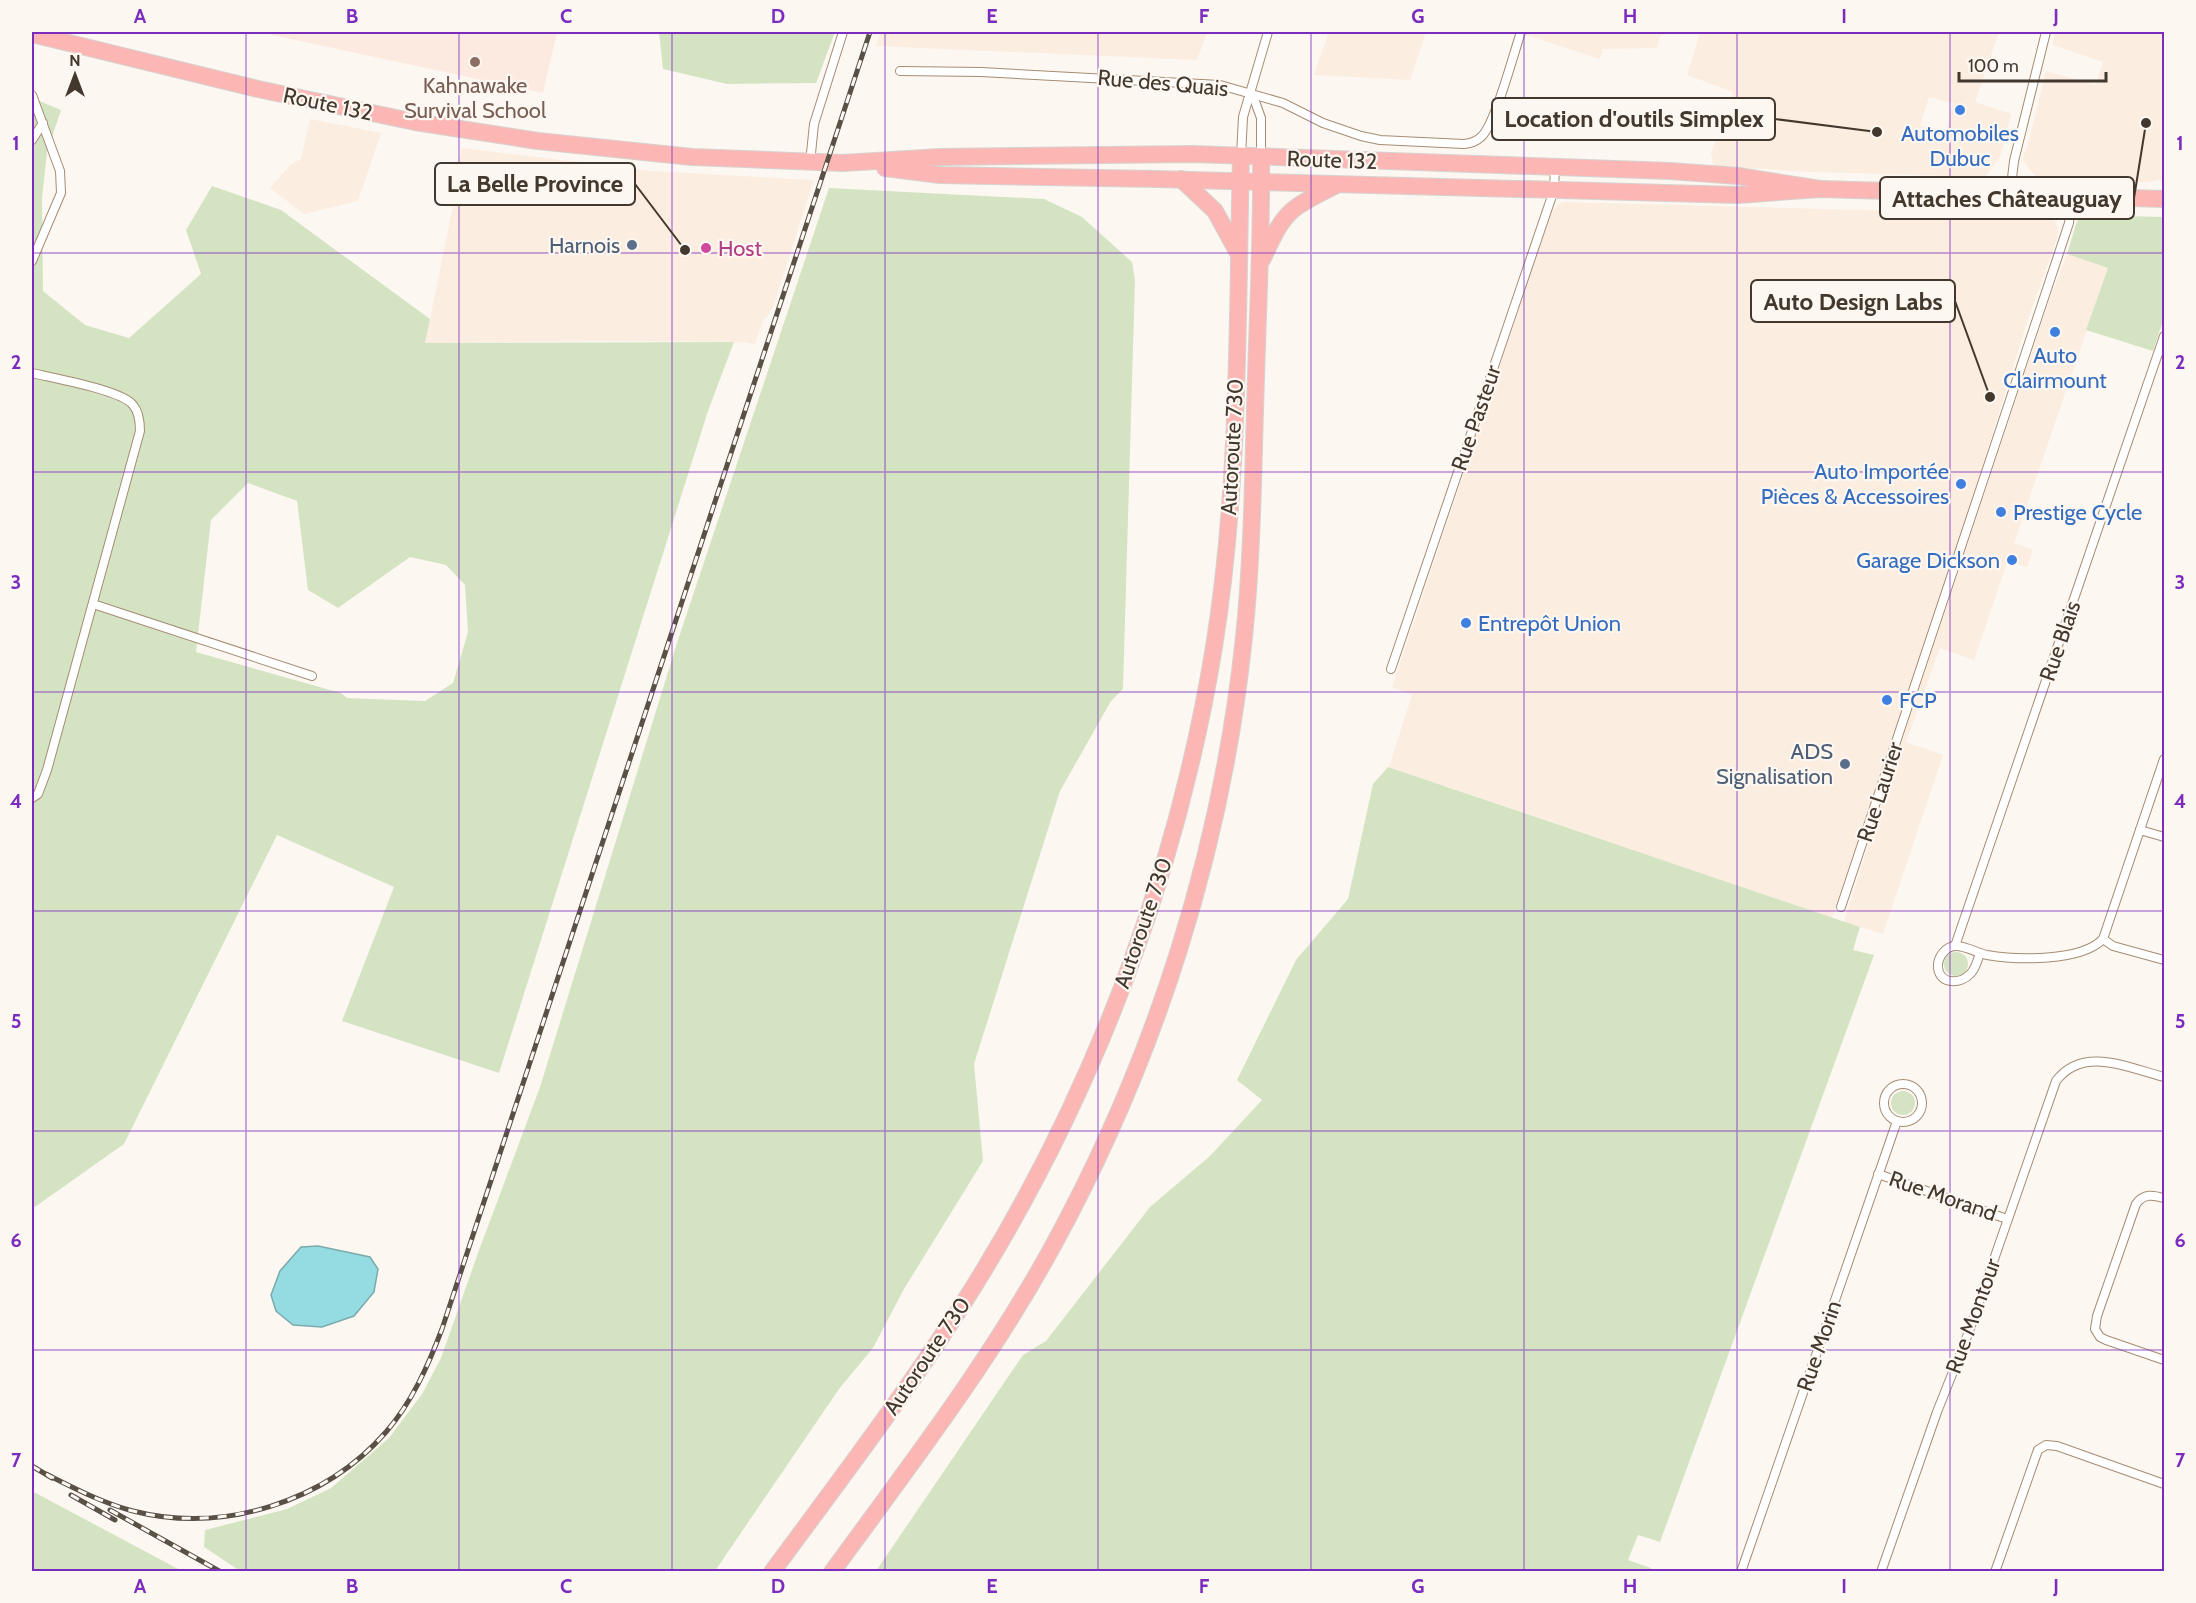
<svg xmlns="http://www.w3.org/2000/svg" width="2196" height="1603" font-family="Cabin,sans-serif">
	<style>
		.built { fill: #fbede0; fill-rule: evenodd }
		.education { fill: #fceae0 }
		.green { fill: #d4e4c3; fill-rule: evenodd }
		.water { fill: #94dce2; stroke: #7babac; stroke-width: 1.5 }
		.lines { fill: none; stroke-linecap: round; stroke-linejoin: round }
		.street-casing { stroke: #a58c73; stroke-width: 10 }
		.highway-casing { stroke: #d5d3d1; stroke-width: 18 }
		.street { stroke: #fff; stroke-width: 8 }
		.highway { stroke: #fcb7b4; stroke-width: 16 }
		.rail-casing { stroke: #595046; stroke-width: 5 }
		.rail { stroke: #fdf7f2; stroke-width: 3; stroke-dasharray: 9; stroke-linecap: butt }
		.grid { fill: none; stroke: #7b2cbf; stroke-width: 1.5; stroke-opacity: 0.55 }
		.education-dot { fill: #8d6e63; stroke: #fdf7f2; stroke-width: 2 }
		.shop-dot { fill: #3f7fe0; stroke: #fdf7f2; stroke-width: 2 }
		.service-dot { fill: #5c6f8a; stroke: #fdf7f2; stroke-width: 2 }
		.hotel-dot { fill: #d1479c; stroke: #fdf7f2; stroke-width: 2 }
		.labels { text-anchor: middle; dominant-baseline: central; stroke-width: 4.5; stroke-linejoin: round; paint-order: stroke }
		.street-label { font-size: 22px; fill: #42382d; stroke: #fdf7f2 }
		.education-label { font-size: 22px; fill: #785e54; stroke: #fdf7f2 }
		.shop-label { font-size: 22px; fill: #366cbe; stroke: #fdf7f2; text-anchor: start }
		.service-label { font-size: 22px; fill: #4e5e75; stroke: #fdf7f2; text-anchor: end }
		.hotel-label { font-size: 22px; fill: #b23c85; stroke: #fdf7f2; text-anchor: start }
		.leader { fill: none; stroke: #42382d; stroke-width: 2 }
		.callout-dot { fill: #42382d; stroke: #fdf7f2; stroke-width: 2 }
		.callout { fill: #fdf7f2; stroke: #42382d; stroke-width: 2 }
		.callout-label { font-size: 24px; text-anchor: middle; font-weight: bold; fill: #42382d }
		.neatline { fill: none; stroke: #7b2cbf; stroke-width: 2 }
		.grid-label { font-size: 20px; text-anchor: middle; font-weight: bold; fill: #7b2cbf }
	</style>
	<rect width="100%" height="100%" fill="#fdf7f2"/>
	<g class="built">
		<path d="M881,32h326l-10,28 -321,-14z"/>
		<path d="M1329,32h97l-16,48 -96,-5z"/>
		<path d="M1527,32h135l-6,16 -53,1 -3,10 -74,-24z"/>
		<path d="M1700,32h299l-24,70 36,12 -11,43 -15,20 -172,-5 -100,-6 -2,-13 22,-61 -46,-17zM1929,97l24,6 -7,28 -26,-5z"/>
		<path d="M2055,32h109v147l-15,3 -110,-2 -13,-15 -3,-6 1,-5 4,-9 18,-74 50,14 7,-23 -50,-17z"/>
		<path d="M310,119l71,14 -23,68 -54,13 -34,-26 20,-23 11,-6z"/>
		<path d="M462,148l189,23 163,9 -41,127 -6,10 -4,3 -8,24 -11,-2 -138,-1 -181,2 28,-137 -3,-1z"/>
		<path d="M1563,202l486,13 6,6 3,7 -1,10 -28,78 -129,415 -6,1 -62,186 -443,-151 23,-72 -20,-8 160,-475 6,-7z"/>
		<path d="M2067,254l41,14 -94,275 19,7 -6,17 -19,-7 -34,100 -34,-12 -34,94 37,13 -60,179 -23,-7 -16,-5 40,-127 -5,-1 15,-46 8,-7 146,-437z"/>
	</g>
	<path class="education" d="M258,32h299l-14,61z"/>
	<g class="green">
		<path d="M659,32h176l-19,51 -89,1 -64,-15z"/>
		<path d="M32,98l29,12 -14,42 -5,46 1,93 42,34 44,13 72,-64 -15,-44 26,-44 69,24 149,109 -5,24 309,-1 -26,69 -209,662 -157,-52 52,-134 -117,-52 -153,309 -92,65zM248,483l49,18 11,89 30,18 72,-51 36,8 19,20 3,47 -15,51 -28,18 -78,-3 -6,-5 -145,-41 15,-132z"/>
		<path d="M829,188l215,11 38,18 50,45 3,18 -12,409 -12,12 -51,90 -86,273 9,97 -79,128 -31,59 -34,41 -124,182h-475l-36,-24 1,-17 82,-21 44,-21 58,-50 33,-44 19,-36 37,-105 62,-166 137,-444z"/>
		<path d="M2081,215l83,2v101l-11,33 -67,-21 22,-62 -41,-14 9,-30z"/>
		<path d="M1388,767l472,160 -7,23 21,5 -214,587 -22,-7 -10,25 23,8 -2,3h-773l147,-216 23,-14 104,-134 60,-51 52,-56 -25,-20 59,-120 52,-61 25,-115z"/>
		<circle cx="1956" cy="964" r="12"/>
		<circle cx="1903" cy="1103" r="12"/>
		<path d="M32,1491l150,80h-150z"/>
	</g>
	<path class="water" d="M318,1246l52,11 8,12 -4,23 -20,24 -32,11 -29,-2 -17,-14 -5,-16 9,-24 21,-24z"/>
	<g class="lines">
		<g class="street-casing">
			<g id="street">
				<path d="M900,71l81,1 239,13 63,18 40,20 38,13 19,4 84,4c7,-1 12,-2 17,-7 14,-12 33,-85 40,-105"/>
				<path d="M1252,93l9,25v39"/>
				<path d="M32,95l28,76 1,22 -29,68"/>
				<path d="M32,140l11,-17"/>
				<path d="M1241,156l2,-39 25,-85"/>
				<path d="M810,163l4,-39 29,-92"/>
				<path d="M2010,195l4,-34 32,-129"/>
				<path d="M32,373c20,5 90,17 101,32 6,7 7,18 7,26l-93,339 -9,24 -6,4"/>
				<path d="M93,604l219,72"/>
				<path d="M1391,669l163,-479 1,-23"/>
				<path d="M2140,830l24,7"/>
				<path d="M1841,907l228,-684 3,-26"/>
				<path d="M2103,939l61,-180"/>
				<path d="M1955,946l209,-610"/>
				<path d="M1980,954c-3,6 -4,15 -10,20 -9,10 -30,11 -32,-6 -1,-11 8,-22 18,-22 10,0 21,7 31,9 29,5 94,7 116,-16l10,7 51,14"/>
				<circle cx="1903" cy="1103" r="19"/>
				<path d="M1878,1174l129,45"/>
				<path d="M2164,1198c-11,-3 -20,-5 -28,6l-39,112 -2,13 5,8 6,3 58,20"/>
				<path d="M1741,1572l156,-451"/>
				<path d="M1881,1572l56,-160 31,-78 88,-253c27,-36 73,-13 108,-4"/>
				<path d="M1995,1572l43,-122 8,-5 11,1 107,38"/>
			</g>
		</g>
		<g class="highway-casing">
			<g id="highway">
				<path d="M32,34l226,55 157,33 123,19 154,16 151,6 97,-6 252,-3 478,17 68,5 82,13"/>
				<path d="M885,168l55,7 216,4 582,16 82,-6 344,10"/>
				<path d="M1181,179l34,32 23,42"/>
				<path d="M1262,260c10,-20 17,-41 36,-54 12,-8 25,-14 38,-21"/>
				<path d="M772,1572c73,-99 148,-197 212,-302 115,-190 194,-403 230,-623 26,-162 23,-327 27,-491"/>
				<path d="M832,1572c78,-107 159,-212 222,-328 102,-187 168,-395 190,-607 9,-86 9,-173 12,-259 2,-73 6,-147 5,-221"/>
			</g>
		</g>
		<use href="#street" class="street"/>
		<use href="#highway" class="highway"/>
		<g class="rail-casing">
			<g id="rail">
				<path d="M32,1466l20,12"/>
				<path d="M46,1474c28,14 56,29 87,37 90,23 192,-9 253,-79 26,-30 42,-66 56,-103l428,-1297"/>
				<path d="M71,1495l44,25"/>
				<path d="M110,1510l111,62"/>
			</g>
		</g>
		<use href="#rail" class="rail"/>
	</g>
	<path class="grid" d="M246,32v1540M459,32v1540M672,32v1540M885,32v1540M1098,32v1540M1311,32v1540M1524,32v1540M1737,32v1540M1950,32v1540M32,253h2132M32,472h2132M32,692h2132M32,911h2132M32,1131h2132M32,1350h2132"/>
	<circle class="education-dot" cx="475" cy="62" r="6"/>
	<g class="shop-dot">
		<circle cx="1960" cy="110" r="6"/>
		<circle cx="2055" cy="332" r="6"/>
		<circle cx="1961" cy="484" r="6"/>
		<circle cx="2001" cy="512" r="6"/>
		<circle cx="2012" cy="560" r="6"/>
		<circle cx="1466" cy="623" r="6"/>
		<circle cx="1887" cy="700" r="6"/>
	</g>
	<g class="service-dot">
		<circle cx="632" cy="245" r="6"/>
		<circle cx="1845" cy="764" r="6"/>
	</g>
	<circle class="hotel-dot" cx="706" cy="248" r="6"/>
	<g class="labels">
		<g class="street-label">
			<text transform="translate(1163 83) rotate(5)">Rue des Quais</text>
			<text transform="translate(328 104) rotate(12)">Route 132</text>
			<text transform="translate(1332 160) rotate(2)">Route 132</text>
			<text transform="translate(1476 418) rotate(-71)">Rue Pasteur</text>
			<text transform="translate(1232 447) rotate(-87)">Autoroute 730</text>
			<text transform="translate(2060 641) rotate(-71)">Rue Blais</text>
			<text transform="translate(1880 792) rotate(-72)">Rue Laurier</text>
			<text transform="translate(1143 923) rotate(-71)">Autoroute 730</text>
			<text transform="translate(1943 1196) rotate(19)">Rue Morand</text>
			<text transform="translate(1973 1316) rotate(-70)">Rue Montour</text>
			<text transform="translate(1819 1346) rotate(-71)">Rue Morin</text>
			<text transform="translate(927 1356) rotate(-56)">Autoroute 730</text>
		</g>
		<g class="education-label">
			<text x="475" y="85">Kahnawake<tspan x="475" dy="25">Survival School</tspan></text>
		</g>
		<g class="shop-label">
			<text x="1960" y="133" text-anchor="middle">Automobiles<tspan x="1960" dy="25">Dubuc</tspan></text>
			<text x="2055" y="355" text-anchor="middle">Auto<tspan x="2055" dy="25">Clairmount</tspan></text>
			<text x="1949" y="471" text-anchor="end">Auto Importée<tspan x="1949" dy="25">Pièces &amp; Accessoires</tspan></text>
			<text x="2013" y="512">Prestige Cycle</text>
			<text x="2000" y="560" text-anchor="end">Garage Dickson</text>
			<text x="1478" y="623">Entrepôt Union</text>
			<text x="1899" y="700">FCP</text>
		</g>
		<g class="service-label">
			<text x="620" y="245">Harnois</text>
			<text x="1833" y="751">ADS<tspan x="1833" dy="25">Signalisation</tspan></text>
		</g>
		<g class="hotel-label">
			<text x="718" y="248">Host</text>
		</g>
	</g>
	<path class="leader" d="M1877 132L1775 119M685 250L635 184M2146 123L2134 198M1990 397L1955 301"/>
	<g class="callout-dot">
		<circle cx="1877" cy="132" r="6"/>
		<circle cx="685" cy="250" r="6"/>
		<circle cx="2146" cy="123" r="6"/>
		<circle cx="1990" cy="397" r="6"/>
	</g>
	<g class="callout">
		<rect x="1492" y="98" width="283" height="42" rx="6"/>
		<rect x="435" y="163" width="200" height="42" rx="6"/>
		<rect x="1880" y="177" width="254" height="42" rx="6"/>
		<rect x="1751" y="280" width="204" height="42" rx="6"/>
	</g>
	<g class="callout-label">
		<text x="1634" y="127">Location d'outils Simplex</text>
		<text x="535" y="192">La Belle Province</text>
		<text x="2007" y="207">Attaches Châteauguay</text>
		<text x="1853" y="310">Auto Design Labs</text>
	</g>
	<rect width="2196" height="1603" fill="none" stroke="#fdf7f2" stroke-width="66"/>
	<g transform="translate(75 75)" stroke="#fdf7f2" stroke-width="4.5" paint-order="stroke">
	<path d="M0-4.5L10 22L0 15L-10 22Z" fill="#42382d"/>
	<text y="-9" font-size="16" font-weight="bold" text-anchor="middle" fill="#42382d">N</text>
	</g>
	<path d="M1959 72v9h147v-9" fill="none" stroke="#42382d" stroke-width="3"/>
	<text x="1968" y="72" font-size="18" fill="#42382d" stroke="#fdf7f2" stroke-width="4.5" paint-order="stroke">100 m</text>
	<rect x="33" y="33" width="2130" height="1537" class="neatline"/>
	<g class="grid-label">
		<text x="140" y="23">A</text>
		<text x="352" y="23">B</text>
		<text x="566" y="23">C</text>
		<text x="778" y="23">D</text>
		<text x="992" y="23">E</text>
		<text x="1204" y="23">F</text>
		<text x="1418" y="23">G</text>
		<text x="1630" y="23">H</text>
		<text x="1844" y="23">I</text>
		<text x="2056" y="23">J</text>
		<text x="16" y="150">1</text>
		<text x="2180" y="150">1</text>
		<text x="16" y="369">2</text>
		<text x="2180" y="369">2</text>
		<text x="16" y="589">3</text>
		<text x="2180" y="589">3</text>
		<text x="16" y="808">4</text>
		<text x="2180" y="808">4</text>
		<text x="16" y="1028">5</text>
		<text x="2180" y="1028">5</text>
		<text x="16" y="1247">6</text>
		<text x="2180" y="1247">6</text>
		<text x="16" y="1467">7</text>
		<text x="2180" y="1467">7</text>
		<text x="140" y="1593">A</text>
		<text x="352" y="1593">B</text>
		<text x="566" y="1593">C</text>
		<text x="778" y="1593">D</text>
		<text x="992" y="1593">E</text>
		<text x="1204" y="1593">F</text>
		<text x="1418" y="1593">G</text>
		<text x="1630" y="1593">H</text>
		<text x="1844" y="1593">I</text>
		<text x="2056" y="1593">J</text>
	</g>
</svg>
